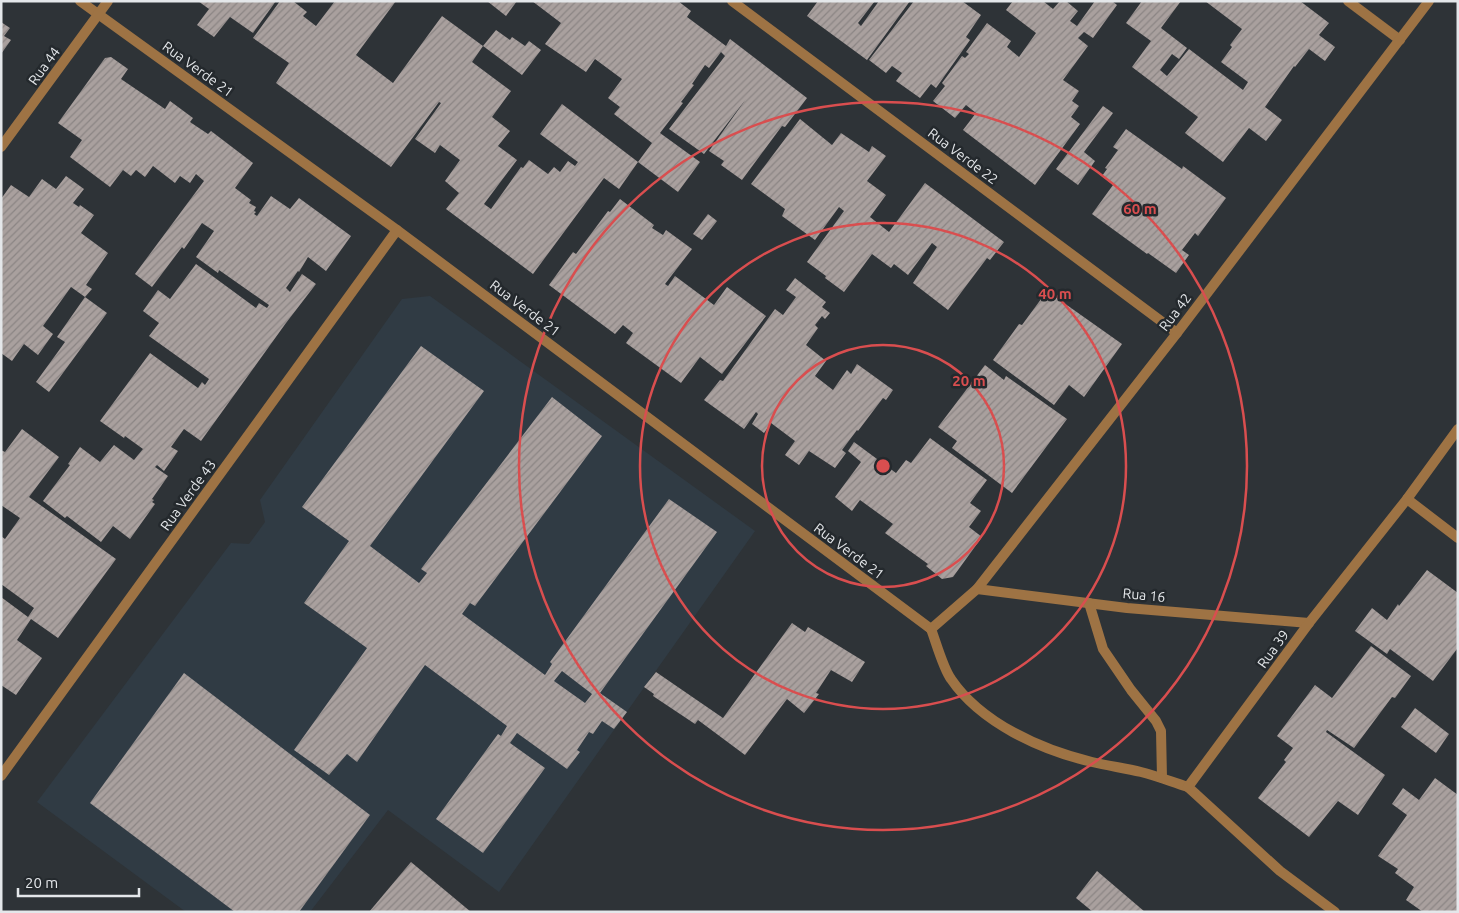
<svg xmlns="http://www.w3.org/2000/svg" width="1459" height="913" font-family="Ubuntu,sans-serif">
	<style>
		.built { fill: #303b44 }
		.building { fill: url(#building-hatch); fill-rule: evenodd }
		.lines { fill: none; stroke-linecap: round; stroke-linejoin: round }
		.minor { stroke: #9e7344; stroke-width: 10 }
		.ring { fill: none; stroke: #d94e4f; stroke-width: 2.5 }
		.labels { text-anchor: middle; dominant-baseline: central; stroke-width: 5; stroke-linejoin: round; paint-order: stroke }
		.street-label { font-size: 14px; fill: #e4e7ea; stroke: #24292d }
		.centre { fill: #d94e4f; stroke: #24292d; stroke-width: 2.5 }
		.ring-label { font-size: 15px; text-anchor: middle; font-weight: bold; fill: #d94e4f; stroke: #24292d; stroke-width: 5; stroke-linejoin: round; paint-order: stroke }
	</style>
	<defs>
		<pattern id="building-hatch" width="6" height="6" patternUnits="userSpaceOnUse" patternTransform="scale(1.25)"><rect width="6" height="6" fill="#a9a09e"/><path d="M-1 1l2-2M0 6l6-6M5 7l2-2" fill="none" stroke="#8b8584"/></pattern>
	</defs>
	<rect width="100%" height="100%" fill="#2e3337"/>
	<path class="built" d="M430,296l325,235 -256,361 -111,-82 -78,102h-124l-149,-110 194,-259 18,1 16,-22 -5,-22 142,-201z"/>
	<g class="building">
		<path d="M198,1h78l-23,32 -23,-16 -16,20 -17,-12 12,-16z"/>
		<path d="M280,1h13l14,11 -4,4 13,10 19,-25h61l-40,54 37,28 49,-67 41,30 -11,16 39,29 -19,26 18,14 -12,15 19,14 -33,44 7,5 30,-42 2,1 6,-8 19,14 6,-7 6,5 8,-11 7,5 3,-4 -38,-28 22,-30 76,58 -19,27 -15,-11 -71,96 -87,-65 13,-16 -14,-12 15,-21 -20,-15 -5,8 -20,-14 26,-36 -2,-1 -48,65 -115,-84 13,-20 -36,-25z"/>
		<path d="M487,1h30l-11,15z"/>
		<path d="M532,1h146l13,10 -4,6 39,29 4,-7 77,59 -22,29 -3,-1 -40,54 -21,-15 3,-4 -15,-10 37,-52 -42,55 -35,-25 56,-73 -4,-4 -12,16 -4,-3 -13,19 2,1 -13,17 2,1 -23,30 40,29 -22,30 -40,-30 14,-19 -38,-29 6,-7 -12,-9 14,-19 -27,-20 -9,13 -41,-28 16,-21z"/>
		<path d="M818,1h57l-17,22 3,3 18,-25h31l-43,59 -60,-44z"/>
		<path d="M914,1h48l19,14 -15,22 4,3 -34,48 -5,-4 -11,14 -24,-17 6,-8 -10,-7 -6,7 -17,-13z"/>
		<path d="M1013,1h30l10,8 7,-8h6l12,10 -8,10 7,5 18,-25h17l5,4 -24,33 -9,-6 -6,6 10,8 -25,34 16,11 -7,10 7,5 -8,11 9,7 -45,61 -72,-55 13,-17 -10,-8 -11,13 -22,-17 12,-15 -3,-3 20,-27 3,2 4,-4 -3,-2 21,-29 24,18 -4,6 12,10 17,-24 -30,-23z"/>
		<path d="M1142,1h39l-20,27 26,20 -8,11 -7,-5 -12,16 7,6 22,-27 54,41 5,-8 -27,-20 11,-15 -2,-2 12,-16 -37,-28h95l29,22 -10,12 16,12 -10,14 -16,-12 -14,18 -1,-1 -29,41 17,13 -16,21 -17,-13 -26,34 -38,-29 13,-16 -66,-50 19,-26 -25,-18z"/>
		<path d="M1,22l9,6 -6,8 7,4 -10,14z"/>
		<path d="M496,30l14,10 2,-3 13,9 4,-5 12,9 -19,25 -39,-29z"/>
		<path d="M111,57l17,12 -7,10 44,30 5,-8 23,17 -3,4 18,12 3,-3 42,32 -18,25 16,12 -2,3 7,4 -2,4 2,1 -2,2 3,2 14,-20 19,13 9,-11 52,38 -25,35 -18,-14 -9,15 -1,-1 -12,17 4,4 12,-18 14,10 -30,39 -85,118 -17,-12 -13,18 7,4 -14,20 -7,-6 -2,2 13,9 -16,23 2,1 -2,2 3,2 -25,35 -17,-13 -12,16 -34,-26 -2,2 -22,-17 27,-36 -2,-1 12,-17 20,15 14,-17 20,15 4,-5 5,-6 -18,-13 -1,2 -24,-17 50,-68 48,35 4,-6 3,3 4,-6 -60,-43 10,-13 -16,-12 15,-21 12,9 26,-35 60,44 3,-5 8,5 2,-3 -50,-35 -1,3 -22,-16 18,-26 -12,-8 -18,26 -2,-2 -30,40 -17,-13 69,-93 -8,-7 -6,9 -10,-7 -5,7 -22,-17 -8,11 -9,-7 -5,6 -8,-6 -13,17 -40,-30 12,-17 -24,-17 47,-65z"/>
		<path d="M1103,106l10,7 -29,39 11,9 -17,24 -22,-16z"/>
		<path d="M800,119l32,26 9,-12 28,19 3,-6 14,10 -19,25 19,14 -16,22 19,15 36,-49 79,59 -14,18 -3,-2 -39,52 -35,-27 24,-36 -5,-4 -24,32 -14,-11 -3,4 -19,-14 -28,38 -19,-14 1,-2 -19,-14 37,-51 -5,-4 -24,33 -33,-24 3,-7 -34,-25z"/>
		<path d="M1126,129l56,40 1,-3 43,32 -28,38 -3,-3 -13,17 7,5 -13,18 -28,-20 -1,1 -55,-40 21,-29 -11,-9 5,-7 -2,-1 13,-18 -5,-3z"/>
		<path d="M66,176l18,13 -11,14 6,4 1,-2 14,10 -13,18 27,20 -22,32 6,4 -7,8 -14,-10 -28,39 10,8 -15,21 -14,-11 -12,17 -11,-8v-154l10,-14 18,12 13,-18 14,10z"/>
		<path d="M620,199l34,26 -2,3 11,7 3,-5 26,19 -27,35 3,2 7,-10 39,29 13,-18 39,29 -44,58 -22,-17 -19,26 -55,-40 7,-10 -10,-8 -8,9 -66,-49 24,-33 3,2 32,-43 2,1z"/>
		<path d="M708,214l9,7 -15,19 -9,-6z"/>
		<path d="M795,278l31,24 -4,5 8,6 -5,6 -3,-3 -7,9 3,3 -12,17 20,16 -11,15 18,14 14,-20 4,4 6,-10 36,26 -7,10 -3,-2 -25,33 -1,-1 -15,20 4,3 -11,15 -26,-17 -10,14 -14,-10 10,-14 -24,-18 -7,10 -12,-9 6,-10 -2,-2 -12,17 -40,-29 16,-20 3,1 52,-72 8,6 13,-18 -10,-7z"/>
		<path d="M1047,291l75,53 -38,53 -15,-12 -15,20 -61,-45 26,-36 3,1z"/>
		<path d="M85,297l22,16 -58,79 -13,-10 29,-40 -8,-5z"/>
		<path d="M421,346l63,45 -114,155 49,37 8,-10 -6,-4 131,-172 50,39 -127,170 -5,-3 -8,11 83,61 7,-11 -2,-2 119,-163 48,33 -117,161 27,19 -13,17 -12,-8 -9,13 -4,-2 -12,18 3,2 -13,17 -50,-36 -7,10 35,25 -62,85 -47,-34 62,-85 3,2 6,-10 -82,-61 -68,97 -10,-8 -18,21 -35,-25 73,-102 -63,-45 45,-62 -47,-34zM562,671l30,23 -7,9 -31,-22z"/>
		<path d="M985,365l19,15 2,-4 61,43 -55,74 -60,-45 5,-7 -19,-14z"/>
		<path d="M22,429l37,28 -30,40 87,62 -58,79 -27,-19 -14,21 25,18 -26,37 -15,-10v-88l27,20 6,-9 -33,-24v-48l4,3 15,-21 -19,-13v-55l4,2z"/>
		<path d="M930,438l57,42 -17,23 11,8 -12,16 13,10 -29,40 -11,2 -16,-13 2,-2 -43,-31 8,-9 -33,-24 -8,11 -17,-14 26,-35 -13,-11 6,-9 42,31 10,-13 5,3z"/>
		<path d="M1427,570l31,23v57l-1,-1 -24,32 -43,-32 -3,5 -32,-23 17,-23 15,12 11,-16 1,2z"/>
		<path d="M792,623l13,9 3,-5 57,35 -13,20 -21,-12 -15,23 3,1 -15,19 -17,-14 -42,56 -47,-35 -3,4 -42,-28 1,-2 -10,-7 12,-15 67,46z"/>
		<path d="M1371,646l40,30 -16,22 -3,-1 -38,51 -27,-18 -1,2 59,43 -27,40 -20,-14 -29,36 -51,-39 28,-36 -2,-2 9,-12 -16,-12 38,-51 17,13z"/>
		<path d="M184,673l186,142 -71,97h-64l-145,-109z"/>
		<path d="M1415,708l34,26 -13,19 -35,-26z"/>
		<path d="M1435,778l23,17v117h-35l-17,-12 8,-13 -19,-14 3,-4 -20,-13 29,-41 -15,-11 11,-16 16,12z"/>
		<path d="M411,862l60,50h-102z"/>
		<path d="M1097,871l48,41h-52l-17,-14z"/>
	</g>
	<g class="lines">
		<g class="minor">
			<path d="M80,1l317,229 534,399"/>
			<path d="M732,1l445,332"/>
			<path d="M1348,1l52,39"/>
			<path d="M1,147l107,-146"/>
			<path d="M1407,499l51,39"/>
			<path d="M977,589l150,19 182,15"/>
			<path d="M1089,603l14,46 28,41 25,31 5,10 1,47"/>
			<path d="M931,629l46,-40 200,-256 252,-332"/>
			<path d="M931,629c5,13 12,39 20,50 30,44 90,71 141,83 16,4 33,6 49,10 16,4 31,10 47,15"/>
			<path d="M1,776l396,-546"/>
			<path d="M1335,912l-55,-41 -92,-84 121,-164 98,-124 51,-70"/>
		</g>
	</g>
	<g class="ring">
		<circle cx="883" cy="466" r="121"/>
		<circle cx="883" cy="466" r="243"/>
		<circle cx="883" cy="466" r="364"/>
	</g>
	<g class="labels">
		<g class="street-label">
			<text transform="translate(44 66) rotate(-54)">Rua 44</text>
			<text transform="translate(198 69) rotate(36)">Rua Verde 21</text>
			<text transform="translate(963 156) rotate(37)">Rua Verde 22</text>
			<text transform="translate(525 308) rotate(37)">Rua Verde 21</text>
			<text transform="translate(1175 312) rotate(-53)">Rua 42</text>
			<text transform="translate(188 495) rotate(-54)">Rua Verde 43</text>
			<text transform="translate(849 551) rotate(37)">Rua Verde 21</text>
			<text transform="translate(1144 595) rotate(5)">Rua 16</text>
			<text transform="translate(1273 649) rotate(-54)">Rua 39</text>
		</g>
	</g>
	<circle cx="883" cy="466" r="8" class="centre"/>
	<g class="ring-label">
		<text x="1140" y="214">60 m</text>
		<text x="1055" y="299">40 m</text>
		<text x="969" y="386">20 m</text>
	</g>
	<rect width="1459" height="913" fill="none" stroke="#e4e7ea" stroke-width="5"/>
	<path d="M18 888v8h121v-8" fill="none" stroke="#e4e7ea" stroke-width="2.5"/>
	<text x="25" y="888" font-size="15" fill="#e4e7ea" stroke="#24292d" stroke-width="4" paint-order="stroke">20 m</text>
</svg>
